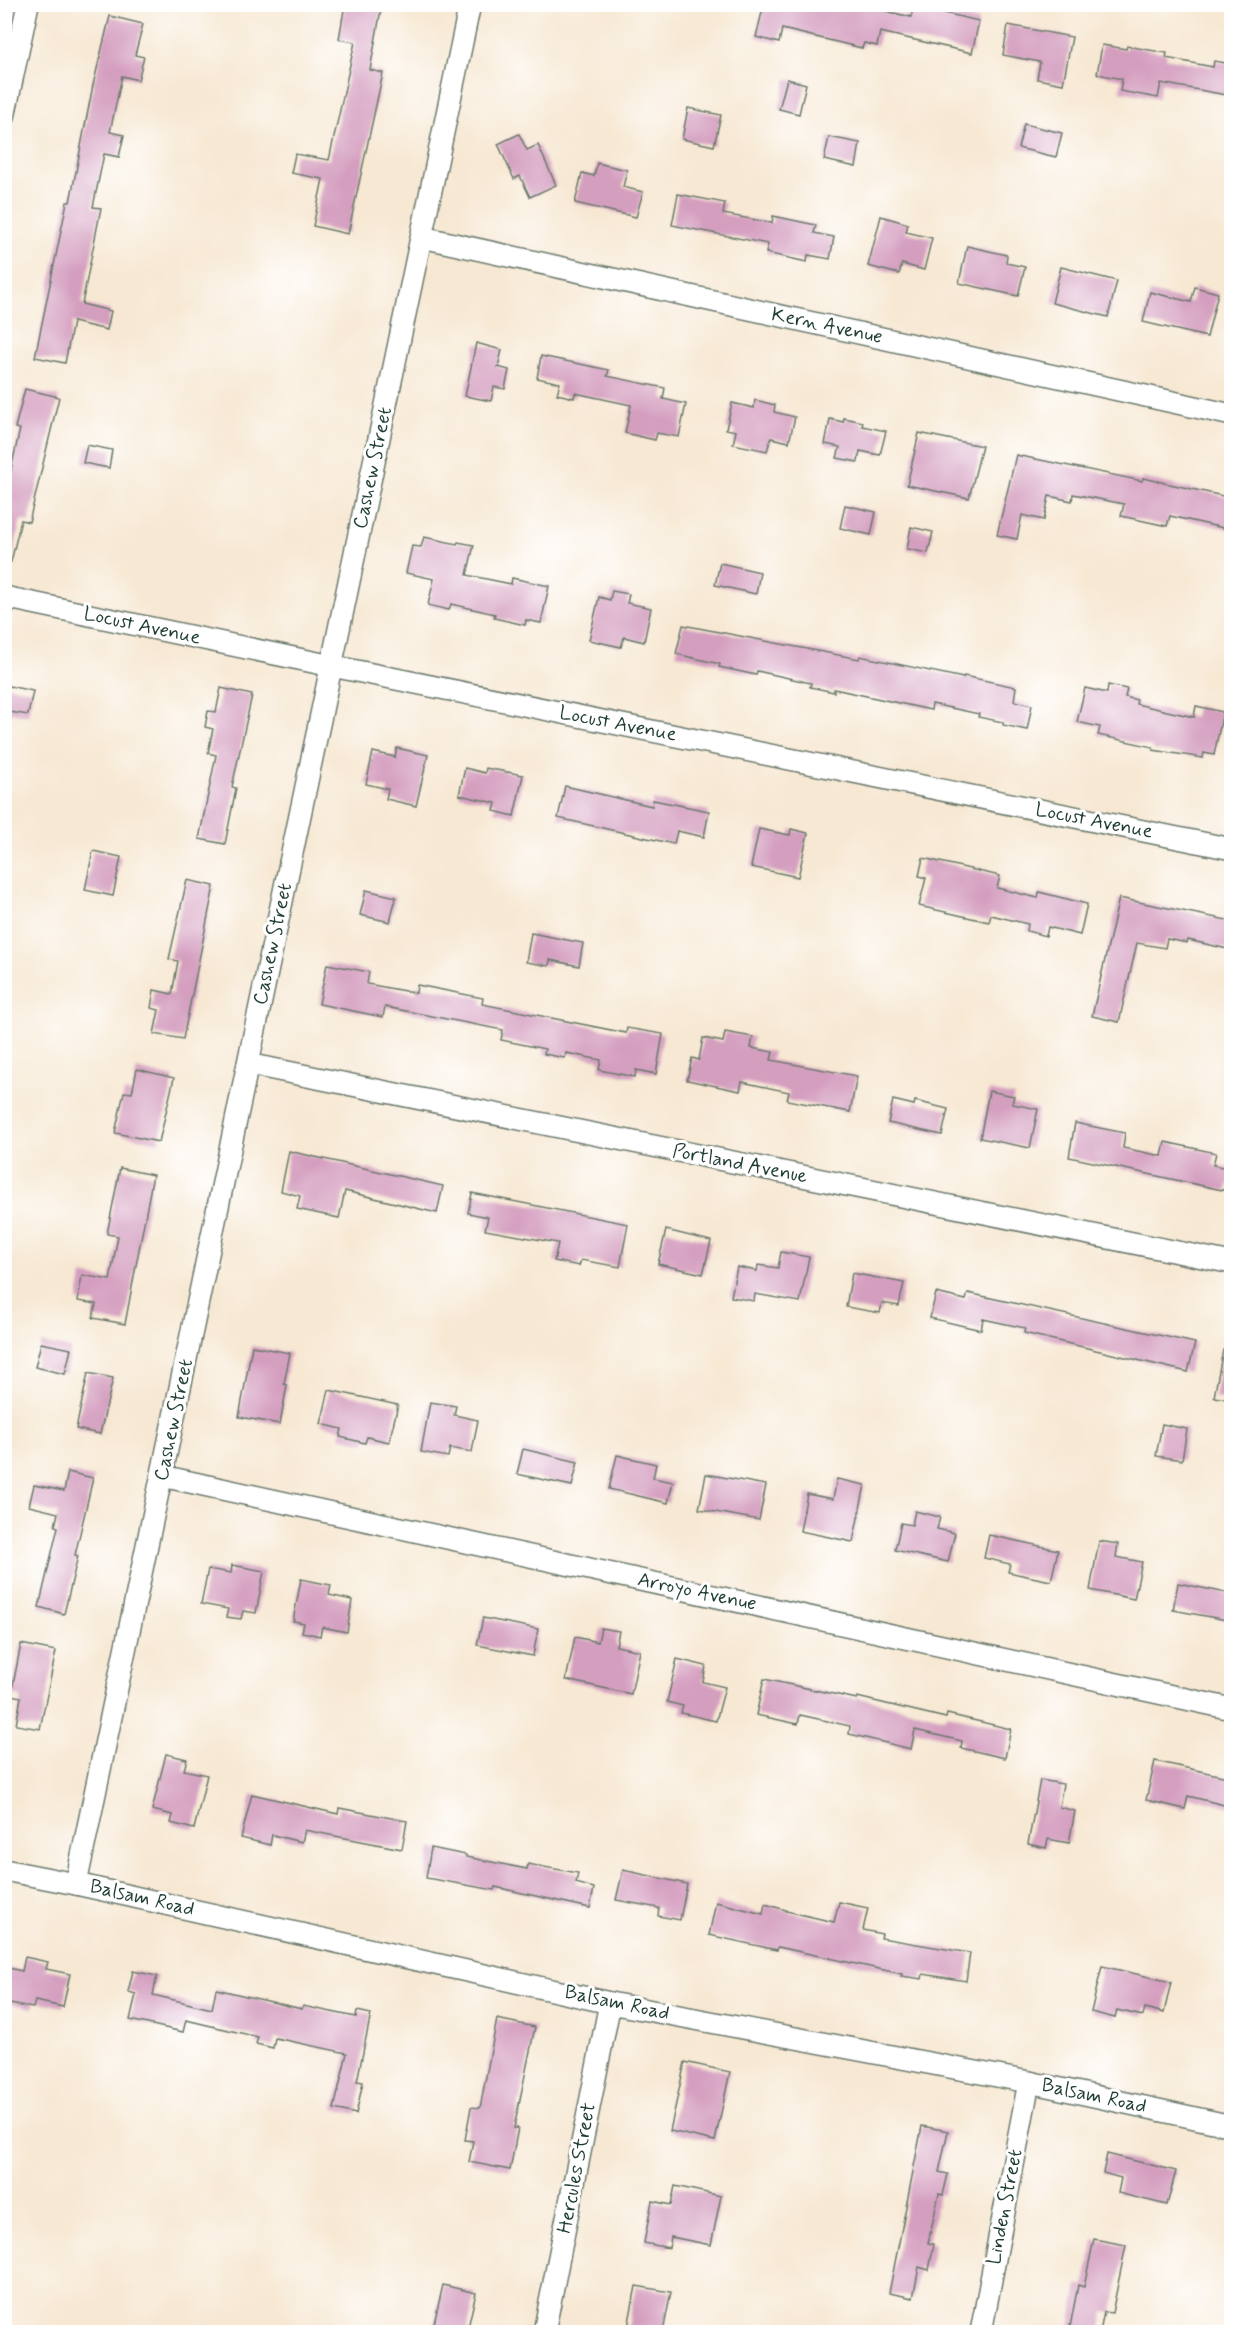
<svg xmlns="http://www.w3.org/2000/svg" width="1236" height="2337" font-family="Mynerve,sans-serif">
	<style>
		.building { fill: #d49ebf }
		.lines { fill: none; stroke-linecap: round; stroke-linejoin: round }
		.minor-casing { stroke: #6b796c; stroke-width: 24 }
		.minor { stroke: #fff; stroke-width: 21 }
		.labels { text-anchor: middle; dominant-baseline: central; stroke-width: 6; stroke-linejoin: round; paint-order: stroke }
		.street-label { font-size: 20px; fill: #1f3d34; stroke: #fff }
	</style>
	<rect width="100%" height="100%" fill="#fff"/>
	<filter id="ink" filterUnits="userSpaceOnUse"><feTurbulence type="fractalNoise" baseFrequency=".0167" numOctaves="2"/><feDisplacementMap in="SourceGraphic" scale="12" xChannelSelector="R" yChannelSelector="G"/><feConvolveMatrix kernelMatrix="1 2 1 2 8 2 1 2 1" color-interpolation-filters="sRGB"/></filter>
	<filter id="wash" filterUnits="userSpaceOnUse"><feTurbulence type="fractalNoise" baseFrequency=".008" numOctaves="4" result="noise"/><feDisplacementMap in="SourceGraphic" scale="24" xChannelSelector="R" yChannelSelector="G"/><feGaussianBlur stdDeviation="1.35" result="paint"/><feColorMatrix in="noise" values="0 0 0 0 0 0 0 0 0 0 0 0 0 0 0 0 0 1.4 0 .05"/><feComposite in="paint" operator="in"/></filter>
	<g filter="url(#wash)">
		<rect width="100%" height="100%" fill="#f7e8d3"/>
		<g id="blocks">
			<g class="building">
				<path d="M345,4h37l-12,66 13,3 -35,161 -35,-8 10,-47 -32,-6 4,-19 34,6 26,-118 -16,-3z"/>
				<path d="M764,4h92l55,13 3,-11 65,15 -7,32 -92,-21 -3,14 -13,-3 -2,5 -80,-19 -3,14 -23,-6z"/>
				<path d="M110,16l33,8 -8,31 9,2 -6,23 -16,-4 -12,56 14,3 -5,22 -15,-3 -11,53 8,1 -19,96 29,7 -4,19 -34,-8 -8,41 -30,-6 32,-155h3l23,-117z"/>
				<path d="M1008,25l64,12 -9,47 -26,-5 3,-17 -37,-7z"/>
				<path d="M1102,45l24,4 1,-3 40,7 -1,5 47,9 1,-6 18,3v32l-71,-13 -3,15 -38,-7 2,-12 -25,-5z"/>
				<path d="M787,79l19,5 -7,30 -20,-5z"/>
				<path d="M688,108l33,7 -7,31 -32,-7z"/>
				<path d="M1024,124l38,9 -6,24 -38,-9z"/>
				<path d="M519,134l8,16 11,-5 18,40 -26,12 -10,-21 -6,3 -16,-35z"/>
				<path d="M829,137l31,6 -4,24 -32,-7z"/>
				<path d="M597,163l30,7 -4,17 20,5 -7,25 -61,-14 7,-30 12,3z"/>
				<path d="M678,194l47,9 -2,11 49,9 1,-7 43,9 -2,8 20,4 -4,22 -22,-4 -1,7 -41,-9 2,-9 -96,-19z"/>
				<path d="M881,216l27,8 -2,8 26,6 -8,32 -22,-6 -3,10 -31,-8z"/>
				<path d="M967,246l40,9 -1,8 19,4 -7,29 -59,-13z"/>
				<path d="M1061,267l56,14 -9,36 -56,-14z"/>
				<path d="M1195,287l23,6 -11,44 -64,-15 7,-30 41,10z"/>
				<path d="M476,343l26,7 -4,17 11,3 -4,19 -11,-2 -3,14 -26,-5z"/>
				<path d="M541,356l68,14 -2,6 58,12 -2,11 23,5 -7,33 -22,-4 -2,7 -30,-7 6,-28 -56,-12 -1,5 -17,-4 3,-11 -23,-5z"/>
				<path d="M25,389l34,8 -30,125 -8,-2 -10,42 -7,-1v-61l16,-71 -5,-1z"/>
				<path d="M755,400l20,5 -1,7 21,5 -6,25 -18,-4 -4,13 -34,-7 3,-13 -10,-2 6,-26 22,5z"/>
				<path d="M844,418l19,4 -1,4 24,5 -6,24 -20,-4 -2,11 -21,-4 3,-11 -15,-3 5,-25 13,3z"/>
				<path d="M919,433l63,13 -13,52 -62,-13z"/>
				<path d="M87,445l25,5 -3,18 -26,-5z"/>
				<path d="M1016,455l126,26 1,-3 89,20v32l-62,-14 -3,10 -46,-10 3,-12 -51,-10 -1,7 -23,-5 -5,24 -22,-5 -5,24 -20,-4z"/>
				<path d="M845,505l31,7 -5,23 -31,-7z"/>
				<path d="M911,527l22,5 -5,21 -21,-4z"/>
				<path d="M424,537l33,7 1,-2 16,3 -7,30 44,9 1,-6 37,8 -8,37 -15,-3 -1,5 -31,-7 1,-4 -44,-10 -2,6 -21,-5 6,-26 -28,-6 6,-27 9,1z"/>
				<path d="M720,563l40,9 -4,22 -41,-9z"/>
				<path d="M612,591l17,3 -2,9 24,5 -7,34 -20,-5 -3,10 -32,-7 10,-43 11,3z"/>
				<path d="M683,625l176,34 1,-3 103,22 1,-2 52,11 -2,14 18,4 -5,25 -24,-5v-3l-25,-5 1,-3 -47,-10 -1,6 -97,-21v3l-24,-5 1,-4 -54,-12 -1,4 -37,-8 1,-3 -44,-10z"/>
				<path d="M4,685l29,6 -5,24 -24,-4z"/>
				<path d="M1108,685l19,4 -2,8 12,3 -1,4 58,13 2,-11 27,6 -9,43 -10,-2 -1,5 -50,-8v-3l-55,-12 2,-8 -23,-5 8,-34 22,5z"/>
				<path d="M221,688l31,7 -20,92 4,1 -11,56 -26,-5 17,-84 -8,-2 5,-24 -8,-2 3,-16 8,1z"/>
				<path d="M397,748l31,7 -12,51 -30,-7 2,-10 -22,-5 7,-32 22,5z"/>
				<path d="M465,768l20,5 1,-5 37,7 -9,41 -20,-5 2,-8 -37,-8z"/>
				<path d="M565,786l87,20 1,-6 56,11 -5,26 -27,-6 -3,13 -116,-26z"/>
				<path d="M759,829l31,6 1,-6 17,4 -10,44 -47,-10z"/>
				<path d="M93,851l28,6 -8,39 -28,-6z"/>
				<path d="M923,858l77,18 -3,12 41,10 1,-6 48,12 -7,31 -32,-8 -2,9 -19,-5 1,-7 -37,-9 -2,7 -70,-16 7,-28 -7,-2z"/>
				<path d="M187,880l27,6 -31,153 -29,-5 5,-24 -8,-2 3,-18 18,4 6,-33 -9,-2z"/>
				<path d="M366,890l30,7 -6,25 -30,-7z"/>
				<path d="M1119,898l113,23v29l-44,-10 -1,3 -20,-4 -2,9 -28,-5 -18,79 -27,-6z"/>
				<path d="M531,933l52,10 -4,23 -29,-6 -1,6 -23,-4z"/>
				<path d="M327,964l42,8 -2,12 49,9 1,-8 66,13 -1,6 144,29 1,-5 36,6 -7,40 -20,-4 -1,7 -36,-7 2,-10 -35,-7 -1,5 -21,-4 1,-5 -44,-9 2,-10 -118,-23 -2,10 -64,-13z"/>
				<path d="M725,1032l28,5 -2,11 22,4 -2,8 86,16 -7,36 -63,-12 2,-8 -47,-10 -2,9 -53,-11 5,-22 7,2 4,-22 20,4z"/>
				<path d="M137,1069l37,9 -15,64 -44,-9 9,-41 8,1z"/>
				<path d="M989,1091l25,5 -2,8 26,5 -8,39 -50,-10z"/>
				<path d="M893,1100l21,5 1,-4 33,8 -6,26 -54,-12z"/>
				<path d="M1075,1123l50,10 -2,15 39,8 3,-14 51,11 -3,12 19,4 -5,22 -158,-34z"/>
				<path d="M289,1151l154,35 -6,27 -92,-22 -6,27 -42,-9 3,-13 -19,-5z"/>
				<path d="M120,1168l33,7 -28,149 -32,-6 3,-14 -18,-3 4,-26 28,5 8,-44 -11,-2z"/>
				<path d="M472,1193l156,31 -8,43 -39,-7 -2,6 -25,-5 4,-18 -73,-13 3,-13 -20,-4z"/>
				<path d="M666,1230l45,11 -8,33 -45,-10z"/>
				<path d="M781,1252l28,5 -9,45 -45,-8 -1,7 -23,-4 6,-30 20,4 1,-6 20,3z"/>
				<path d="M852,1273l52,10 -5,23 -17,-3 -2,10 -34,-6z"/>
				<path d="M936,1293l30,7 2,-7 227,50 -7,29 -164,-39 1,-5 -42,-9 -2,11 -51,-12z"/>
				<path d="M41,1343l30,6 -6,25 -30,-7z"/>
				<path d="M252,1346l38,7 -6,31 3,1 -7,39 -41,-7z"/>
				<path d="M1223,1350l9,1v49l-18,-3z"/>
				<path d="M88,1373l25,5 -13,56 -24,-5z"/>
				<path d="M329,1390l69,15 -9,37 -22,-5 -2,6 -25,-6 2,-8 -21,-5z"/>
				<path d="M430,1402l26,4 -2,9 24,5 -6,32 -22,-4 -2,9 -27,-5z"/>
				<path d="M1162,1424l25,5 -5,31 -26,-4z"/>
				<path d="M523,1449l55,13 -6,24 -55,-12z"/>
				<path d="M617,1455l39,9 -3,14 20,4 -5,21 -59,-14z"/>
				<path d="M68,1472l25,6 -18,77 3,1 -14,58 -25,-7 19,-80 -3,-1 3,-13 -29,-7 5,-21 30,6z"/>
				<path d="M706,1474l60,11 -7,35 -60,-11z"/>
				<path d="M837,1479l28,6 -12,57 -53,-11 7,-37 26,5z"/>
				<path d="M915,1511l25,6 -3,12 18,4 -7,29 -53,-12 6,-27 11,2z"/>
				<path d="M989,1535l69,15 -7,31 -43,-9 2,-8 -26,-6z"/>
				<path d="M1099,1541l19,3 -2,13 26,5 -8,37 -44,-9z"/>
				<path d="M232,1565l32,6 -8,42 -13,-2 -2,8 -15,-2 2,-8 -27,-5 7,-35 23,4z"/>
				<path d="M301,1579l30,6 -2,10 23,5 -5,32 -25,-5 -2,9 -18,-4 2,-9 -11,-2z"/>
				<path d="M1178,1583l54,11v27l-59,-11z"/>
				<path d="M483,1618l55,11 -5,27 -56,-11z"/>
				<path d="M601,1628l18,3 -3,15 24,5 -9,43 -65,-14 9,-43 23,5z"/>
				<path d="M21,1644l35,7 -16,78 -24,-4 5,-28 -10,-2z"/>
				<path d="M677,1659l29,7 -3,16 22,5 -9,34 -35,-8 2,-7 -16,-4z"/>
				<path d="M764,1679l93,20v-2l89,21 1,-4 64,15 -6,29 -44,-10 1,-7 -47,-11 -4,19 -62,-15 1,-8 -50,-11 -2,9 -42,-9z"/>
				<path d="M166,1754l21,5 -3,11 23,5 -13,54 -23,-6 2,-8 -21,-5z"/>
				<path d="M1155,1761l77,17v29l-44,-11 -3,13 -39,-9z"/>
				<path d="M1040,1780l23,4 -4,23 16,4 -6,32 -21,-4 -2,9 -18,-4z"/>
				<path d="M252,1794l86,20 1,-6 68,13 -5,28 -97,-19 -3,12 -30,-7 -2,10 -29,-7z"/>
				<path d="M431,1848l35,7v2l61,12 1,-5 50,9 -2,10 18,5 -4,20 -95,-21 -1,3 -68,-12z"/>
				<path d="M623,1870l64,14 -7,36 -22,-4 1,-8 -43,-8z"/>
				<path d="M716,1902l47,12 2,-10 21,6v1l48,11 5,-20 29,6 -5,22 19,4 -1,4 89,15 -4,28 -43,-7 -1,5 -21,-3 1,-2 -124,-27 -1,3 -68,-15z"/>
				<path d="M25,1957l23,5 -2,7 24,5 -7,33 -28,-6 -2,7 -29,-5v-36l18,4z"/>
				<path d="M1102,1966l69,16 -7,31 -19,-5 -2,8 -26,-6 -2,8 -24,-6z"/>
				<path d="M133,1971l24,5 -4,19 59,14 4,-20 86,20 1,-3 53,11 1,-6 14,3 -14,67 6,1 -7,32 -22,-5 13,-56 -72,-15 -2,10 -17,-4 2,-7 -72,-17 -3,12 -53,-12 6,-26 -8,-2z"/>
				<path d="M497,2019l38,8 -21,101h4l-8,42 -41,-8 4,-21 -8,-1 6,-33 9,1z"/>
				<path d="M685,2062l45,10 -15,69 -45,-10z"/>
				<path d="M922,2126l26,5 -9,41 9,2 -5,21 -4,-1 -11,49 6,1 -5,26 -10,-3 -6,31 -24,-5z"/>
				<path d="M1107,2154l69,17 -9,34 -49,-12 3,-15 -18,-5z"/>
				<path d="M675,2186l46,10 -10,49 -40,-8 -2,11 -25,-5 8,-42 19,4z"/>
				<path d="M1094,2239l32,6 -14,68 -8,-1 -4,20h-31l9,-47 6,2z"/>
				<path d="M443,2285l33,8 -9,39h-35z"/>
				<path d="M636,2286l35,6 -8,40h-36z"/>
			</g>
		</g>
	</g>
	<g filter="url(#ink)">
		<use href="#blocks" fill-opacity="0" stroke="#6b796c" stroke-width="1.5"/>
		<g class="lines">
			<g class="minor-casing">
				<g id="minor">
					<path d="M4,117l24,-113"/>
					<path d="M422,237l810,178"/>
					<path d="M4,597l328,69 900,183"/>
					<path d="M248,1064l984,199"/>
					<path d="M162,1476l1070,233"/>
					<path d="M4,1870l72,14 534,119 419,79 203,44"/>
					<path d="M76,1884l394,-1880"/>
					<path d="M544,2332l66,-329"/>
					<path d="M981,2332l48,-250"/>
				</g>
			</g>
			<use href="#minor" class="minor"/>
		</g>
	</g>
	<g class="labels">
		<g class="street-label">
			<text transform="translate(827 326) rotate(12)">Kern Avenue</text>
			<text transform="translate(373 468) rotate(-78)">Cashew Street</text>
			<text transform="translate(142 626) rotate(12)">Locust Avenue</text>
			<text transform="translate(618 724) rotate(11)">Locust Avenue</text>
			<text transform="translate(1094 821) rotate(11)">Locust Avenue</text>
			<text transform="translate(273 944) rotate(-78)">Cashew Street</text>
			<text transform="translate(740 1164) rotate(11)">Portland Avenue</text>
			<text transform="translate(174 1420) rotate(-78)">Cashew Street</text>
			<text transform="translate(697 1592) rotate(12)">Arroyo Avenue</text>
			<text transform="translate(142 1898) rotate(13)">Balsam Road</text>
			<text transform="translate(617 2003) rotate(12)">Balsam Road</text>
			<text transform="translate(1094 2096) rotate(12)">Balsam Road</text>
			<text transform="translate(577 2168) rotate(-79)">Hercules Street</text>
			<text transform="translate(1005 2207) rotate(-79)">Linden Street</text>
		</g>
	</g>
	<rect width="1236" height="2337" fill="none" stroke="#fff" stroke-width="24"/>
</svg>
